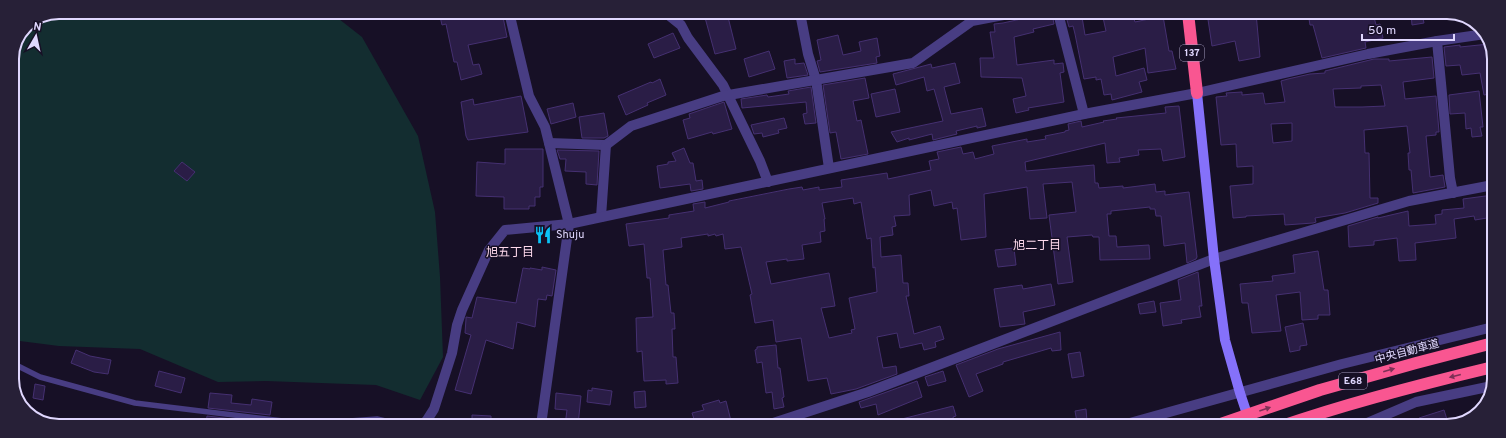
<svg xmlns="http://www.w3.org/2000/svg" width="1506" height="438" font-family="Overpass,'Noto Sans JP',sans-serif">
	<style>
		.green { fill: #132d30 }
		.building { fill: #2a1d46; stroke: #453071; fill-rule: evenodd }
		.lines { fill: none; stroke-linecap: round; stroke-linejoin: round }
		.lane { stroke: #483d83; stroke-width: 5.5 }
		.street { stroke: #483d83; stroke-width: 10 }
		.secondary { stroke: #8571fa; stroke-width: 10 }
		.highway { stroke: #f95691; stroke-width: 12 }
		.highway-bridge { stroke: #f95691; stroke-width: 12 }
		.oneway { fill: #7d3056 }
		.labels { text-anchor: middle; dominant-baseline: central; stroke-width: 3; stroke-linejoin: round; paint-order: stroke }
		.shield { fill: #171026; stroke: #a49bbd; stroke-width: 1 }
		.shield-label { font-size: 10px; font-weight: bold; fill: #e0d7fe }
		.poi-label { font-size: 11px; fill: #e0d7fe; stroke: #171026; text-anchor: start }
		.street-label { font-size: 11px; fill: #e0d7fe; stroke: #171026 }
		.neighbourhood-label { font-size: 12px; fill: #fed9ec; stroke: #171026 }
		.rim { fill: none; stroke: #e0d7fe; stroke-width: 2 }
	</style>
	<rect width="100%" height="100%" fill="#171026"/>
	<path class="green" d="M59,12h271l32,25 56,99 17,76 5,65 3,80 -23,43 -44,-15 -110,-4 -48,1 -78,-33 -81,-3 -47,-6v-281l14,-33z"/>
	<g class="building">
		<path d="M439,12h63l5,25 -39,8 5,20 6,-1 3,10 -21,6 -4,-18h-3l-8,-38 -4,1z"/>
		<path d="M712,13h15l9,36 -21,5 -11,-40z"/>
		<path d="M1038,13h14l2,11 -21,5 1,3 -20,5 3,28 37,-5v4l9,-1 1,9 -4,1 4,29 -36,6 1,2 -13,3 -3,-14 13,-3 -4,-18 -41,-1 -1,-19h14l-4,-26h5l-1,-8 9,-1 27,-6v-2z"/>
		<path d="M1065,13h18l1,4h-2l3,18 21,-4 -4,-18h30l3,9 28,-6 6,35h3l4,18 -28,4 -3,-25 -32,9 3,19 28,-8 3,12 -8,2 3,10 -30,8 -1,-6 -7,1 -3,-16 -5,1v-3l-12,2 -9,-45 -2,-8 -4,1z"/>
		<path d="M1207,13h49l4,44 -21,4 -4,-20 -23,5z"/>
		<path d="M1308,13h65l3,12 4,-1 3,14 -18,4 1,6 -44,10 -9,-33h-3z"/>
		<path d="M1411,13l11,1 2,9 -12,2z"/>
		<path d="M673,33l7,15 -26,10 -6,-14z"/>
		<path d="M838,35l5,20 18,-4 -2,-9 18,-4 3,18 -4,1 1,6 -57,9 -3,-11 4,-1 -4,-20z"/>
		<path d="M1489,44l5,12v37l-10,2 -4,-22 -18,2 -2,-10 -14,1 -2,-19 16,-2v2z"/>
		<path d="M769,51l6,18 -26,8 -5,-18z"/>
		<path d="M1432,57l2,21 -31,4 2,17 31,-3 3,36h-3v3l-10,1 4,41 13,-2 2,12 -32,6 -2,-23h-2l-1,-17h2l-3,-27 -43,4 1,23h4l1,45h8v5l-33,10 -30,5 1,4 -3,1 -28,2 -1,-11 -38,2v1l-13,1 -3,-32 23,-2v-18l-16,1 -1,-23 -15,1 -5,-48 11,-1 -1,-3 16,-1v3l21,-2 2,11 20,-2 -4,-21 7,-2 22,-5 15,-1v-2l49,-12h15v2zM1381,85l4,21 -23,1h-27l-2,-18 28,-1v-2zM1292,123v18l-19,2 -2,-19z"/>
		<path d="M795,59v5l9,-1 4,12 -21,3 -3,-17z"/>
		<path d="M955,63l5,20 -16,4 7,27 31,-6 4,18 -9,2v-2l-21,5 1,3 -24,6 -1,-6 -23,6v-2l-12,4 -6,-10 52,-11 -9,-32 -7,2 -3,-14 -28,8 -3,-11 38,-10 1,4z"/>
		<path d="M865,78l4,20 -16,3 4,20 4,-1 7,34 -27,5 -5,-27 -6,1 -7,-48z"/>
		<path d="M660,79l6,16 -19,8 1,2 -22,10 -8,-19 33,-14 1,1z"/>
		<path d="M811,87l5,36 -11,1 -2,-10 4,-1 -1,-11 -64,6 -1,-9 26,-4 1,2 21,-3 -1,-3z"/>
		<path d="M895,89l5,23 -24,5 -5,-23z"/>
		<path d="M1479,91l4,36h-3l2,9 -10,1 -1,-9 -5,1 -1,-16 -15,1 -1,-19z"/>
		<path d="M521,96l7,36 -60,8 -2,-4 -5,-34 12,-3 1,6z"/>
		<path d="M724,102l8,27 -19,5 -1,-2 -24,7 -5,-19 7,-2 -1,-4z"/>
		<path d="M573,103l3,14 -25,7 -4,-15z"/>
		<path d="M1179,106l6,51 -22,4 -2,-12 -23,1 1,5 -20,3 1,4 -13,1 -2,-20 -80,19 1,9 68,-6 1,18h3l1,5 24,-2v2l32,-4 1,8 9,-1v4l24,-3 8,65 -1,2 -9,4 -2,-20 -21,3 -3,-30h-5l-1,-7h-5v-2l-39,4v3h-4l2,22h7l1,11 32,-2 1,14 -50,1 -1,-23h-6l-1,-2 -25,2 6,45 -15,2 -9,-69 27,-3 -4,-30 -29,2 4,34 -17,1 -3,-32 -43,7 2,43 -25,3 -4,-32 -4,1 -1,-7 -18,4 -3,-16 -22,5 1,20 -16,1 2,10 -4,1 1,8 -13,2 1,20 20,-2 2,28h5l1,13h-3l8,38 26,-8 4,13 -9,3 1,5 -12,3 -2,-7 -22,5 -3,-15 -20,4 6,31 13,-2 1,8 -41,15 -25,5 -4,-16 -19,3 -7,-43 -25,4 -3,-22 -18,3 -5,-28 2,-1 -11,-47 -16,2 -2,-15 -7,2 -1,-2 -7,2v-2l-27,4 1,9 -19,3 3,35h2l3,28h3l1,16h-3l1,28h3l2,26 -12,1v-4l-22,1 -2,-30 -5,1 -1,-34 17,-1 -3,-39h-3l-3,-34 -15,2 -3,-22 43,-6v-3l25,-4 -1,-7 12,-2v6l24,-6v-1l60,-12 13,-2 1,3 16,-3v3l23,-3 -1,-7 46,-7 1,6 43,-9 -2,-9 10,-2 -2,-7 24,-5 2,7 10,-2 2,7 19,-5 -2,-8 35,-7v3l19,-3 -1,-3 20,-4v-1l4,-1 -1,-6 13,-3 1,6 22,-5 -1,-1 14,-2 -1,-1 50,-5 -1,-6zM853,198l1,6 7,-2 6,37 4,-1 2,30 2,-1 2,25 -28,6 6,31 -4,1 1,3 -23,5 -8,-30 14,-2 -6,-33 -58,11 -5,-22 21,-3v2l17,-2 -2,-14 19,-3 -1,-10 5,-1 -1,-12h1l-3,-16z"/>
		<path d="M604,113l4,23 -4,2h-22l-3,-21z"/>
		<path d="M784,118l3,10 -9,2 1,3 -16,4 -1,-4 -8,1 -3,-9z"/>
		<path d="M684,148l6,15h3l3,18 6,-1 1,9 -12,2 -1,-7 -30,4 -3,-22 11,-2v-2l8,-1 -4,-8z"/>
		<path d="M505,149h38v38h-3v10h-5v9h-6v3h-25v-12l-28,-1 1,-34 28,2z"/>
		<path d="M557,150l42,1 -2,34 -11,-1v-12l-21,-1 1,-12h-6z"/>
		<path d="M182,162l13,10 -8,9 -13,-10z"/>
		<path d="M1493,195v22l-18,3 -1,-4 -20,3 2,19 -41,5 1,17 -17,1 -2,-23 -23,3v4l-25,2 -1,-21 30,-9v1l30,-7 1,15 27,-2 -1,-9 7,-1v-4l22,-2 -1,-9z"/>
		<path d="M1014,248l2,17 -18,2 -3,-17z"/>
		<path d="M1318,251l6,39h4l2,25h-12v4l-16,1 -2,-28 -24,3 5,36 -29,2 -4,-30h-6l-2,-19 33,-3 -1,-5 23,-3 -2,-18z"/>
		<path d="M542,267l14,3 -4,26 -5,-1 -1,5 -8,-1 -3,28 -18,-5 -4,27 -27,-9 -15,54 -16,-4 16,-55 -6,-2 1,-14v-2l6,1 5,-21 39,6 7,-35 7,1v-1l12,2z"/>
		<path d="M1198,272l4,34h-3l2,11 -20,3 1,3 -19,3 -3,-23 21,-3 -3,-20z"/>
		<path d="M1051,284l4,21 -32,7 2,12 -25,3 -6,-38 28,-4 1,4z"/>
		<path d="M1154,301l2,11 -16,2 -2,-10z"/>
		<path d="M1303,323l4,22 -7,1v4l-10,2 -5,-25z"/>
		<path d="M1060,332l1,18 -9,1 -1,-3 -48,14v2l-27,10 7,17 -14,6 -13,-32 42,-16z"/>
		<path d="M776,345l2,23h2l4,29 -2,1 2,9 -10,2 -2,-17 -6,1 -4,-31 -5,1 -2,-13 2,-1v-2z"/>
		<path d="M76,350l14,6 21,4 -3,14 -14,-2 -23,-9z"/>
		<path d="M1080,352l4,24 -12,2 -4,-24z"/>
		<path d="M159,371l26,7 -4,15 -26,-7z"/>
		<path d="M943,371l3,10 -18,5 -3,-9z"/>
		<path d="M917,381l5,16 -44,18 -2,-11 -15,4 -2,-6z"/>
		<path d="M35,384l10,2 -2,14 -10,-2z"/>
		<path d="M592,388l20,3 -2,14 -23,-3 1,-12 4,1z"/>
		<path d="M645,391l1,16 -11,1 -1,-16z"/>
		<path d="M210,393l22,2 -1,8 20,2 1,-6 20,3 -2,13 -62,-7z"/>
		<path d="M556,393l25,3 -3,29h-13l2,-15 -12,-1z"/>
		<path d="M719,400l1,3 6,-2 6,24h-36l-4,-12 12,-3 -2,-5z"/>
		<path d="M953,406l3,10 -3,1 2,8h-10l-1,-5 -22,5h-31l-1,-3z"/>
		<path d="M1086,409l1,12 -10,1 -2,-11z"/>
		<path d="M1444,410l5,16h-27l-3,-8z"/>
		<path d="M472,415l19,1v9h-19z"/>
		<path d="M207,416l61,7v2h-62z"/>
	</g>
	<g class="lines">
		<path class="lane" d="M12,363l28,14 95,26 173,21 69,-5 25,6"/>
		<g class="street">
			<path d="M509,12l20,84 16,31 24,97 -28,201"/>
			<path d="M666,13l15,12 7,13 35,47 37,76 8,21"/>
			<path d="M800,13l8,41 8,26 13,88"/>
			<path d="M1058,13l26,101"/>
			<path d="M1437,41l13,137 3,15"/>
			<path d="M549,143l57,2 25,-19 92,-30 190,-33 59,-42 42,-8"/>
			<path d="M601,217l5,-72"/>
			<path d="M422,425l5,-5 7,-11 18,-56 5,-28 5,-15 27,-60 16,-20 64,-6 515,-110 113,-21 171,-39 69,-13 48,-7"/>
			<path d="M767,425l101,-33 346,-133 195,-58 84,-16"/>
			<path d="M1119,426l223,-62 151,-37"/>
			<path d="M1360,426l56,-24 76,-16"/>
		</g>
		<path class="secondary" d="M1197,93l17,166 11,81 15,53 11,33"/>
		<g class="highway">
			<path d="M1188,13l9,80"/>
			<path d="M1282,426c69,-24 140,-42 211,-59"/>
		</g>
		<path class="highway-bridge" d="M1215,426l105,-36 96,-27 77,-20"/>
	</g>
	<defs><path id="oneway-solid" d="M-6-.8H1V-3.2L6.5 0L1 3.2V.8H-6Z"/></defs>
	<g class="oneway">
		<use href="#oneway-solid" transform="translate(1389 370) rotate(-16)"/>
		<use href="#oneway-solid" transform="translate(1455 376) rotate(166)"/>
		<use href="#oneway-solid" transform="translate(1265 409) rotate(-19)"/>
	</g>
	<defs>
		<g id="restaurant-bare" transform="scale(1.38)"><path d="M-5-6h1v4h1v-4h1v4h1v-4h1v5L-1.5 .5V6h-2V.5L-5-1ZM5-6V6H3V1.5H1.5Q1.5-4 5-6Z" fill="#0ac2f6" stroke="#171026" stroke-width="2.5" paint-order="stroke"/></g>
	</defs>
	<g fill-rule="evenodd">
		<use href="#restaurant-bare" x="543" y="235"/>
	</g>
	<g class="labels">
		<g class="shield">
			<rect x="1180" y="45" width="24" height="16" rx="3"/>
			<rect x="1339" y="373" width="28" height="16" rx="3"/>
		</g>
		<g class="shield-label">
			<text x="1192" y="53">137</text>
			<text x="1353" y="381">E68</text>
		</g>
		<g class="poi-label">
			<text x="556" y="235">Shuju</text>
		</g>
		<g class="street-label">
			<text transform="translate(1407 352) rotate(-15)">中央自動車道</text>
		</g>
		<g class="neighbourhood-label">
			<text x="1037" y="246">旭二丁目</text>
			<text x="510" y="253">旭五丁目</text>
		</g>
	</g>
	<path d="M0 0H1506V438H0ZM59 19H1447A40 40 0 0 1 1487 59V379A40 40 0 0 1 1447 419H59A40 40 0 0 1 19 379V59A40 40 0 0 1 59 19Z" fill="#272037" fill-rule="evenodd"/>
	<path class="rim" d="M59 19H1447A40 40 0 0 1 1487 59V379A40 40 0 0 1 1447 419H59A40 40 0 0 1 19 379V59A40 40 0 0 1 59 19Z"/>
	<g transform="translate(36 36) rotate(9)" stroke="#171026" stroke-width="3" paint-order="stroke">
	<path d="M0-3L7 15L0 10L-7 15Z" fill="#e0d7fe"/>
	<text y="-6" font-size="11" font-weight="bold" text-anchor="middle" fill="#e0d7fe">N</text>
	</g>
	<path d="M1362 34v6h92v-6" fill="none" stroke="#e0d7fe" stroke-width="2"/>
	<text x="1368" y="34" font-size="12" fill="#e0d7fe" stroke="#171026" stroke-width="3" paint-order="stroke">50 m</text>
</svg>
